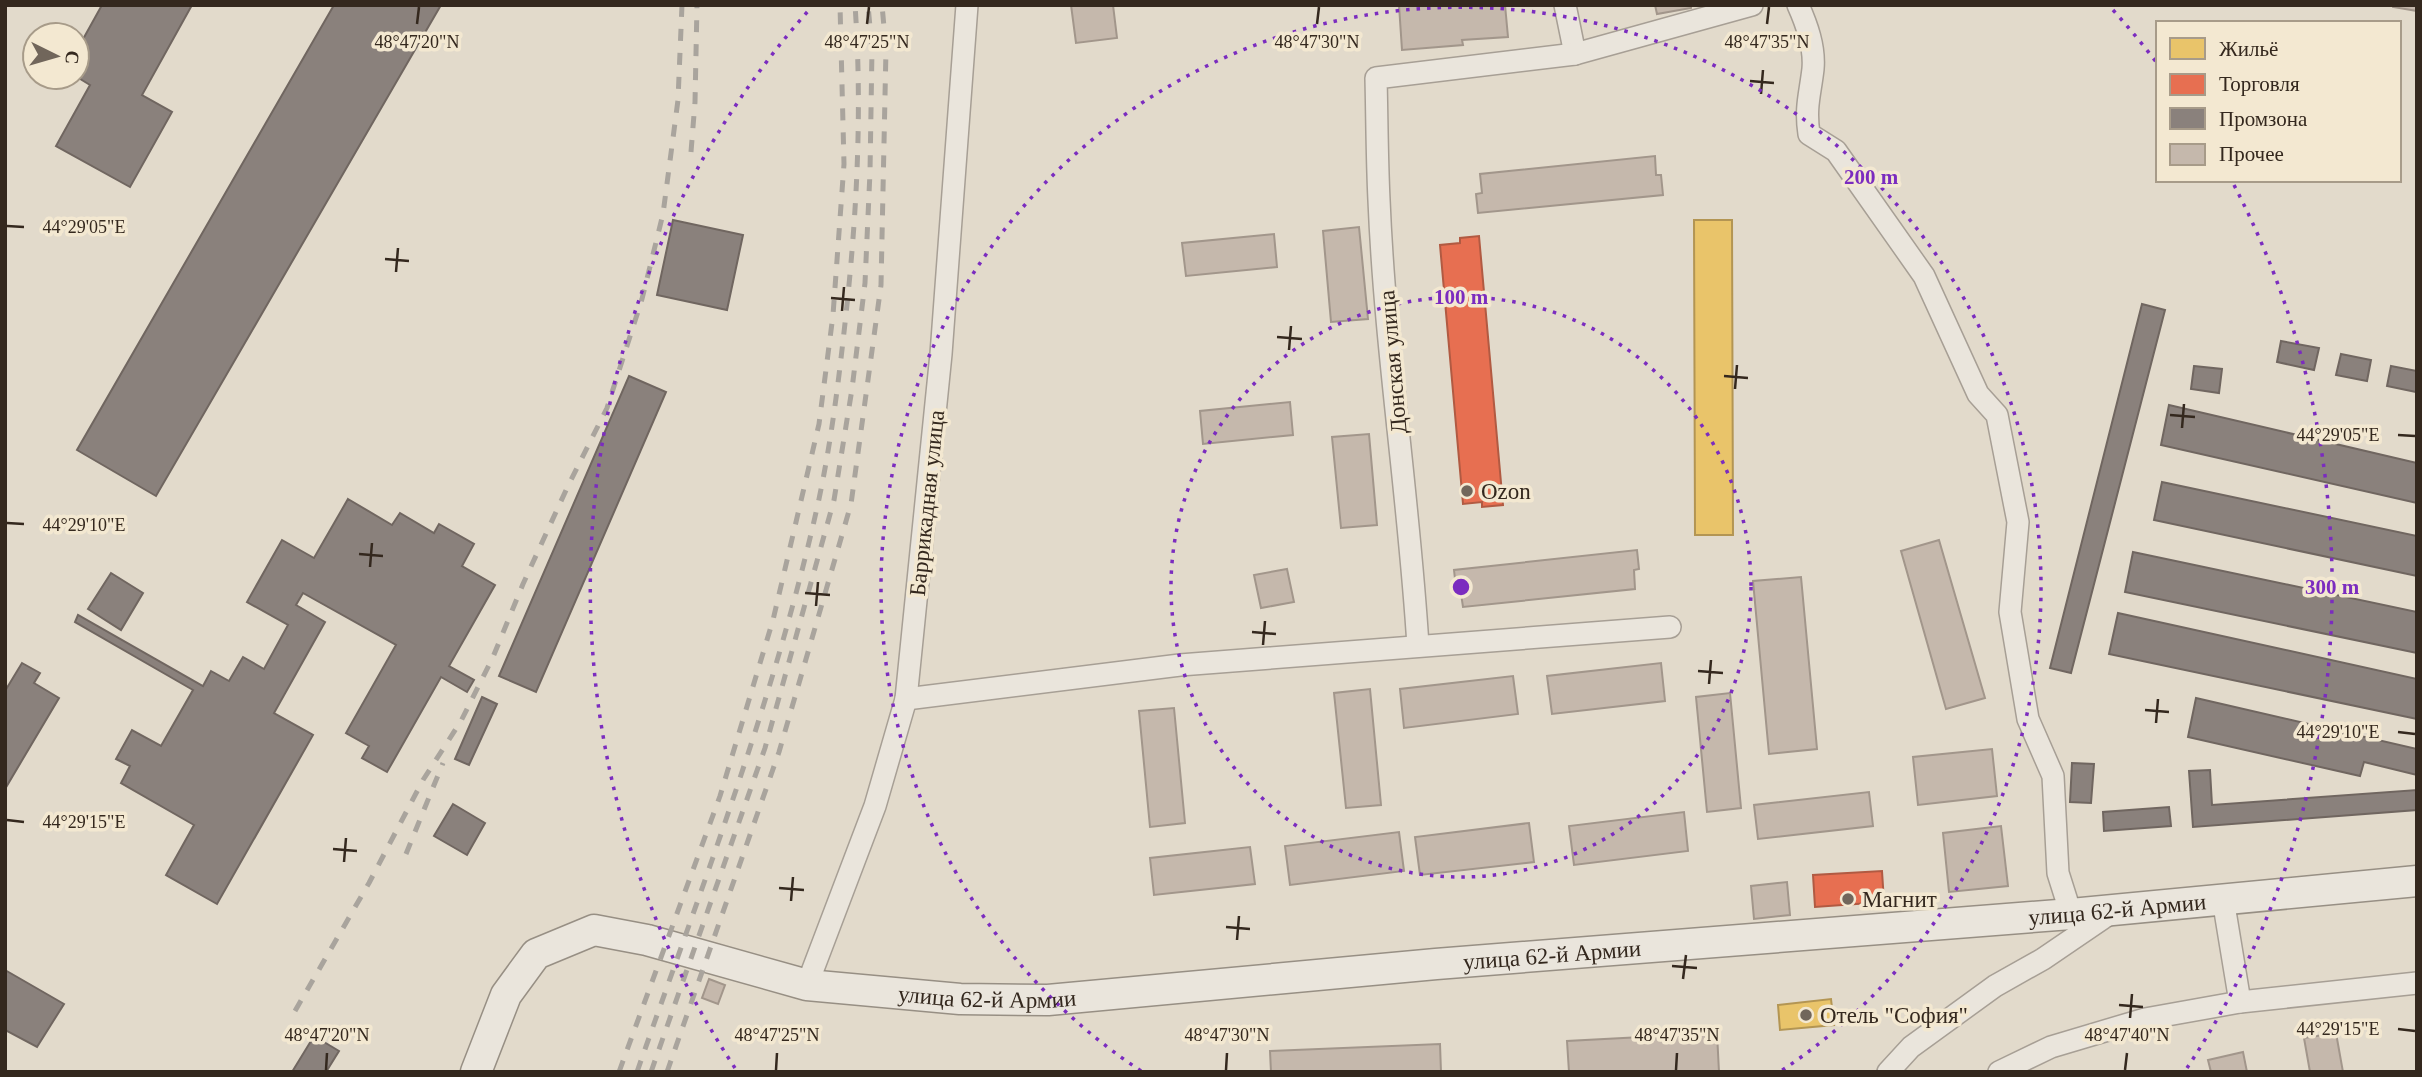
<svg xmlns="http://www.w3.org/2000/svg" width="2422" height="1077" font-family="Georgia,serif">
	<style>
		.homes { fill: #e9c46a; stroke: #b39553; stroke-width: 2 }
		.shops { fill: #e76f51; stroke: #b15a42; stroke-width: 2 }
		.industry { fill: #8a817c; stroke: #706660; stroke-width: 2 }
		.building { fill: #c5b8ac; stroke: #a2968b; stroke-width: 2 }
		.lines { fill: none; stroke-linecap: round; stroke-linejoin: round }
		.street-casing { stroke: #a79f95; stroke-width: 24 }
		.secondary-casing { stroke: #978f84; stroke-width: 33 }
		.street { stroke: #eae5dc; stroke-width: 21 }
		.secondary { stroke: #eae5dc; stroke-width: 30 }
		.rail { stroke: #a9a49d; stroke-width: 5; stroke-dasharray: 12 12; stroke-linecap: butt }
		.ticks { fill: none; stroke: #34281e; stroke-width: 2.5 }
		.ring { fill: none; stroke: #7b2cbf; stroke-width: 3.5; stroke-dasharray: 3.5 7 }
		.poi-dot { fill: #71665b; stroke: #f3e8d1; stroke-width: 2.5 }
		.labels { text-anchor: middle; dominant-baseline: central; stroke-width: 7; stroke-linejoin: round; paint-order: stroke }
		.street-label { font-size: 23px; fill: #34281e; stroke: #f3e8d1 }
		.poi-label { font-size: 23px; fill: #34281e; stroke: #f3e8d1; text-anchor: start }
		.ticks-label { font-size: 18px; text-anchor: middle; fill: #34281e; stroke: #f3e8d1; stroke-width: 7; stroke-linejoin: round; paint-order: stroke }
		.centre { fill: #7b2cbf; stroke: #f3e8d1; stroke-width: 3.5 }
		.ring-label { font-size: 21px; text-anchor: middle; font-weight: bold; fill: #7b2cbf; stroke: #f3e8d1; stroke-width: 7; stroke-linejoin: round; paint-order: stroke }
	</style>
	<rect width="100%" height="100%" fill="#e2dacb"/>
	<g class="homes">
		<path d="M1694,220h38l1,315h-38z"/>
		<path d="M1831,999l3,26 -54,5 -2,-25z"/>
	</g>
	<g class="shops">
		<path d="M1479,236l24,269 -21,2v-5l-19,2 -23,-259 20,-2v-5z"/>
		<path d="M1882,871l2,31 -69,5 -2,-32z"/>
	</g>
	<g class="industry">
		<path d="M102,5h90l-50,90 30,17 -42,75 -74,-41 34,-61 -13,-8v-27z"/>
		<path d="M334,5h107l-285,491 -79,-46z"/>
		<path d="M673,220l70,15 -16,75 -70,-15z"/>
		<path d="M2142,304l23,6 -94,363 -21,-5z"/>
		<path d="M2281,341l38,7 -5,22 -37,-8z"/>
		<path d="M2341,354l30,6 -4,21 -31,-6z"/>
		<path d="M2194,366l28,3 -3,24 -28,-4z"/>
		<path d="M2391,366l26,5 -1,21 -29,-6z"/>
		<path d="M629,376l37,16 -130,300 -37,-16z"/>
		<path d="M2169,405l248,58v40l-256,-58z"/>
		<path d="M2162,482l255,54v40l-263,-56z"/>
		<path d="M348,499l44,26 8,-12 34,20 5,-9 35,20 -12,22 33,19 -46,81 25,14 -7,12 -26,-15 -54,95 -25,-14 7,-12 -23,-13 50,-88 -93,-52 -7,12 29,17 -51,91 39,22 -96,169 -51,-29 28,-50 -73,-42 9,-17 -14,-7 16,-29 29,16 32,-56 -118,-68 3,-7 125,71 8,-15 18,10 14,-24 21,12 24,-44 -41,-23 35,-62 32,18z"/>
		<path d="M2133,552l284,60v41l-292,-61z"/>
		<path d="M111,573l32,20 -22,37 -33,-21z"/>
		<path d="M2118,613l299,66v40l-308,-65z"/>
		<path d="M22,663l18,10 -6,10 25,15 -54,91v-98z"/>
		<path d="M482,697l15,7 -28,61 -14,-6z"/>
		<path d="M2196,698l221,51v26l-53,-13 -4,14 -172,-39z"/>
		<path d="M2072,763l22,1 -3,39 -21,-1z"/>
		<path d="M2210,770l2,35 205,-15v20l-224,17 -4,-56z"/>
		<path d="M453,804l32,19 -18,32 -33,-19z"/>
		<path d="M2169,807l2,19 -67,5 -1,-19z"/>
		<path d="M5,970l59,34 -27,43 -32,-17z"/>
		<path d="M314,1036l25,15 -13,21h-34z"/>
	</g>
	<g class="building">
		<path d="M1071,5h42l4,33 -41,5z"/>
		<path d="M1399,5h106l3,32 -46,3 1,5 -61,5z"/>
		<path d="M1655,5h36v3l-34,6z"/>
		<path d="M2393,5h24v6l-24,-4z"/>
		<path d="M1655,156l1,19h5l2,20 -185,18 -2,-19 6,-1 -2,-19z"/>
		<path d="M1359,227l9,92 -37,3 -8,-91z"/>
		<path d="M1274,234l3,33 -91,9 -4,-33z"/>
		<path d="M1290,402l3,33 -90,9 -3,-33z"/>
		<path d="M1369,434l8,91 -36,3 -9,-91z"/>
		<path d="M1939,540l46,158 -39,11 -45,-158z"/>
		<path d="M1637,550l2,19 -5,1 1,19 -172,18 -3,-20 -4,1 -2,-18z"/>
		<path d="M1287,569l7,33 -33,6 -7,-33z"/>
		<path d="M1801,577l16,172 -48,5 -16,-173z"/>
		<path d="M1661,663l4,38 -113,13 -5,-38z"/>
		<path d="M1513,676l5,38 -114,14 -4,-39z"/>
		<path d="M1370,689l11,116 -35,3 -12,-115z"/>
		<path d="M1730,693l11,115 -34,4 -11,-115z"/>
		<path d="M1174,708l11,115 -35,4 -11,-116z"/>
		<path d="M1992,749l5,47 -79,9 -5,-48z"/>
		<path d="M1869,792l4,34 -115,13 -4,-34z"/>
		<path d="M1684,812l4,39 -114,14 -5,-39z"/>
		<path d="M1529,823l5,39 -114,13 -5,-38z"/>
		<path d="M2001,826l7,60 -59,6 -6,-59z"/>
		<path d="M1399,832l5,39 -114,14 -5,-39z"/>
		<path d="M1250,847l5,37 -101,11 -4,-37z"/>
		<path d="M1787,882l3,33 -36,4 -3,-33z"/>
		<path d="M709,979l16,6 -7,19 -16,-6z"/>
		<path d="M1717,1033l2,39h-150l-2,-31z"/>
		<path d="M2336,1033l7,39h-33l-6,-34z"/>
		<path d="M1440,1044l1,28h-170l-1,-21z"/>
		<path d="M2243,1052l4,20h-36l-3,-12z"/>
	</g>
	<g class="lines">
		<g class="street-casing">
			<g id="street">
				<path d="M1565,5l10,49"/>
				<path d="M1798,5c9,20 17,42 15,64 -3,26 -8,38 -4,65l27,17 88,125 54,118 19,21 21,107 -8,90 18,107 25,57 5,97 13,41"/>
				<path d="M1418,646c-9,-149 -33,-297 -39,-446 -2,-41 -2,-82 -3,-122l199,-24 177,-49"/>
				<path d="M906,699l274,-34 490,-38"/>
				<path d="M2223,899l17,103 177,-19"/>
				<path d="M807,985l68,-179 31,-107 35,-345 26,-349"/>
				<path d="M1888,1072l23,-25 84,-61 48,-27 69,-47"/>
				<path d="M1999,1072l52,-25 94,-28 95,-17"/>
			</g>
		</g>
		<g class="secondary-casing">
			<g id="secondary">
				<path id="s1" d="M476,1072l30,-77 30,-41 58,-24 53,10 160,45 153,14 88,1 388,-36 635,-50 346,-33"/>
			</g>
		</g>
		<use href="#street" class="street"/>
		<use href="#secondary" class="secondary"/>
		<g class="rail">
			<path d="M691,152l4,-50 2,-97"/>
			<path d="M406,854l37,-91"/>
			<path d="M295,1011l74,-128 54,-103 38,-59 32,-64 30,-73 44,-96 40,-80 35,-109 21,-85 15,-114 4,-95"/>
			<path d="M619,1072l101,-276 53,-176 46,-196 14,-109 11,-151 -4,-159"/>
			<path d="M637,1072c66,-189 139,-377 182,-573 11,-52 18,-105 24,-158 13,-112 20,-223 12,-336"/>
			<path d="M651,1072l114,-324 69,-248 18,-111 13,-106 5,-111 2,-123 -4,-44"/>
			<path d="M667,1072l112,-320 72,-248 30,-219 5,-236 -4,-44"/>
		</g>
	</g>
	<path class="ticks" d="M417,24l2,-17M867,24l2,-17M1317,24l2,-17M1767,24l2,-17M1750,81l24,2M1761,94l2,-24M7,226l17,1M385,259l24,2M396,272l2,-24M831,298l24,2M842,311l2,-24M1277,337l25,2M1289,350l2,-24M1724,376l24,2M1735,389l2,-24M2170,415l25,2M2182,428l2,-24M2398,435l17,1M7,523l17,1M359,554l24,2M370,567l2,-24M805,593l25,2M816,606l2,-24M1252,632l24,2M1263,645l2,-24M1698,671l25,2M1709,684l2,-24M2145,710l24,2M2156,723l2,-24M2398,732l17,2M7,820l17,2M333,849l24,2M344,862l2,-24M779,888l25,2M791,901l2,-24M1226,927l24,2M1237,940l2,-24M1672,966l25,2M1683,979l3,-24M2119,1005l24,2M2130,1018l2,-24M2398,1029l17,2M326,1070l1,-17M776,1070l1,-17M1226,1070l1,-17M1676,1070l1,-17M2125,1070l2,-17"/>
	<g class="ring">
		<circle cx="1461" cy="587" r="290"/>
		<path d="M1141 1071A580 580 0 1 1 1781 1071"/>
		<path d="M735 1068A871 871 0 0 1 809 10M2113 10A871 871 0 0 1 2157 63M2234 185A871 871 0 0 1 2187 1068"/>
	</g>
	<g class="poi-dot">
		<circle cx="1467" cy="491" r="7"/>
		<circle cx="1848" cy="899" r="7"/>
		<circle cx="1806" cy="1015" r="7"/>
	</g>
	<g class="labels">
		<g class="street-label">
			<text transform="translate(1393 362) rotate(-95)">Донская улица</text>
			<text transform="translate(927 503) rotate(-84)">Баррикадная улица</text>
			<text stroke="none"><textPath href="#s1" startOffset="1731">улица 62-й Армии</textPath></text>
			<text stroke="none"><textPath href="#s1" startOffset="1164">улица 62-й Армии</textPath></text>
			<text stroke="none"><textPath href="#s1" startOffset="597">улица 62-й Армии</textPath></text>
		</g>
		<g class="poi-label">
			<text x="1481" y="491">Ozon</text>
			<text x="1862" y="899">Магнит</text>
			<text x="1820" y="1015">Отель "София"</text>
		</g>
	</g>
	<g class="ticks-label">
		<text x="417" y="48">48°47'20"N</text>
		<text x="867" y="48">48°47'25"N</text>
		<text x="1317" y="48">48°47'30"N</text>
		<text x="1767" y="48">48°47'35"N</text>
		<text x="84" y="233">44°29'05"E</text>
		<text x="2338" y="441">44°29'05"E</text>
		<text x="84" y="531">44°29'10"E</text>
		<text x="2338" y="738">44°29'10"E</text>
		<text x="84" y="828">44°29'15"E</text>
		<text x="2338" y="1035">44°29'15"E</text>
		<text x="327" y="1041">48°47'20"N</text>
		<text x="777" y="1041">48°47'25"N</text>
		<text x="1227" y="1041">48°47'30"N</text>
		<text x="1677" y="1041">48°47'35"N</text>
		<text x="2127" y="1041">48°47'40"N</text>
	</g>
	<circle cx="1461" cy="587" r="10" class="centre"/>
	<g class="ring-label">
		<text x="1871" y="184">200 m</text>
		<text x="1461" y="304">100 m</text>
		<text x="2332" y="594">300 m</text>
	</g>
	<rect width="2422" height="1077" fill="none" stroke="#34281e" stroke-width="14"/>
	<rect x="2156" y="21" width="245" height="161" fill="#f3e8d1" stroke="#a79b89" stroke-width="2"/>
	<rect x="2170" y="38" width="35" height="21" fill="#e9c46a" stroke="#a79b89" stroke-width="2"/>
	<text x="2219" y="56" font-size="21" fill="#34281e">Жильё</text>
	<rect x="2170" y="74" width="35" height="21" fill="#e76f51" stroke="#a79b89" stroke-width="2"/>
	<text x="2219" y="91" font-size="21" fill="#34281e">Торговля</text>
	<rect x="2170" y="108" width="35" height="21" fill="#8a817c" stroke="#a79b89" stroke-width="2"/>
	<text x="2219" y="126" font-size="21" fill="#34281e">Промзона</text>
	<rect x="2170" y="144" width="35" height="21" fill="#c5b8ac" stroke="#a79b89" stroke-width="2"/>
	<text x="2219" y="161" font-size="21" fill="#34281e">Прочее</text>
	<g transform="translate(56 56) rotate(95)"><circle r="33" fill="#f3e8d1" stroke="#a79b89" stroke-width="2"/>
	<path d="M0-5L12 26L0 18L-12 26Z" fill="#71665b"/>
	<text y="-10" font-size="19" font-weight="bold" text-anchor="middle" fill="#34281e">С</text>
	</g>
</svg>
